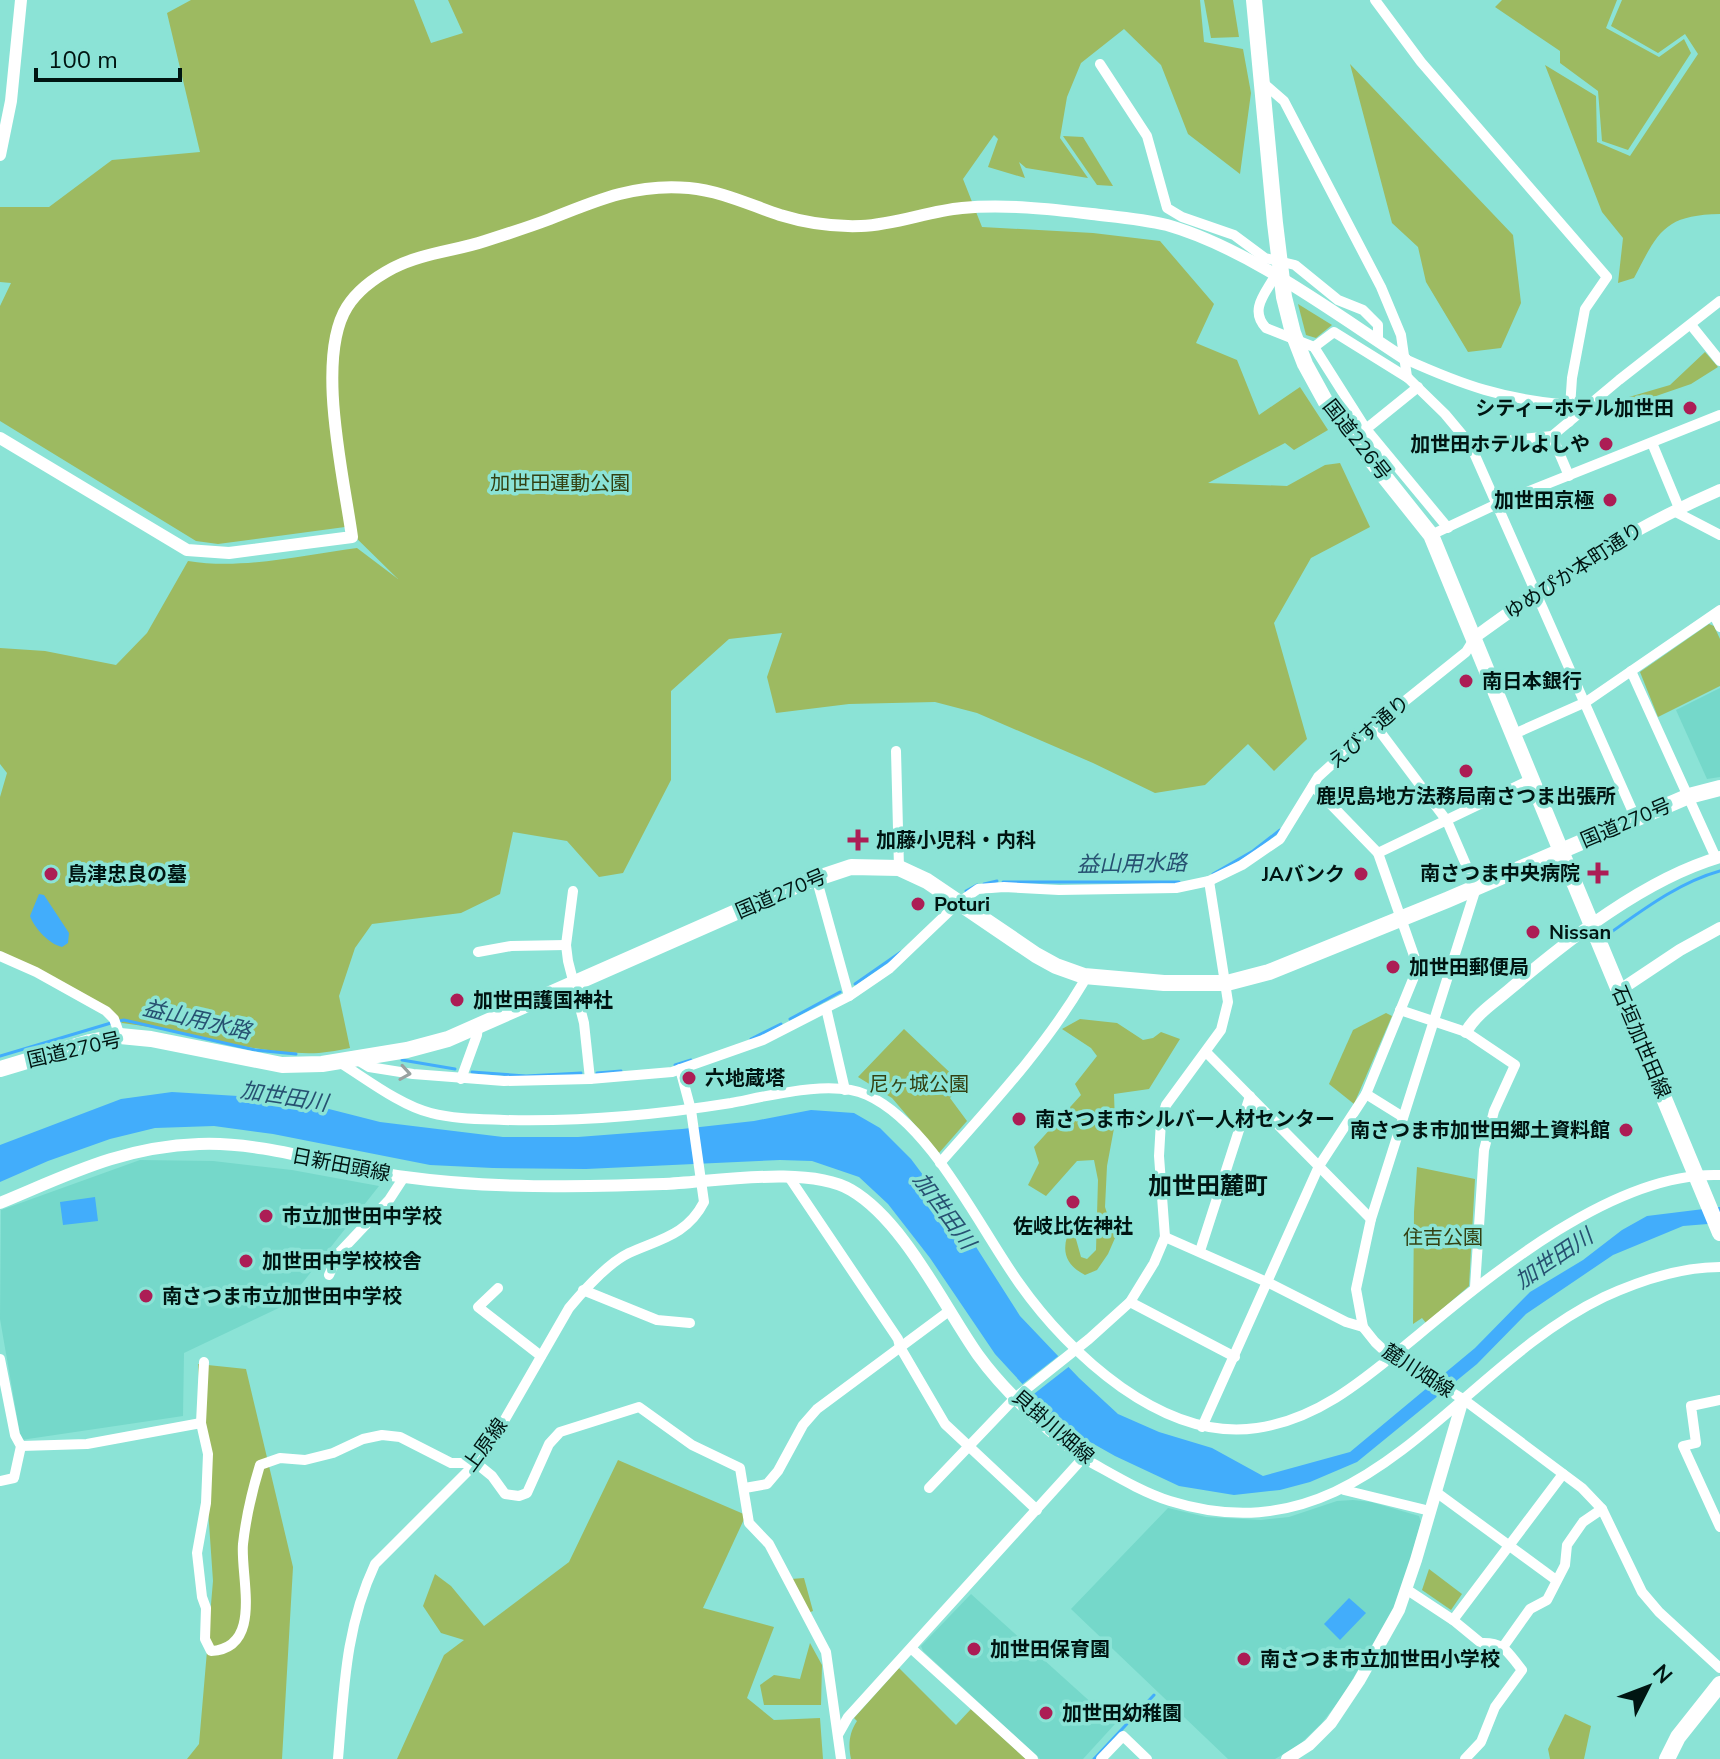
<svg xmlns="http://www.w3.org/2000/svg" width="1720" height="1759" font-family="'Nunito Sans','Noto Sans JP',sans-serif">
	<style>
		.built { fill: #75d8ca }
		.green { fill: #9dba61 }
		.water { fill: #42adfb }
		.pier { fill: #8be3d6 }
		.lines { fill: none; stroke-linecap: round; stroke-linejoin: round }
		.stream { stroke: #42adfb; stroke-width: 3 }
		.minor { stroke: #fff; stroke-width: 10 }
		.tertiary { stroke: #fff; stroke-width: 12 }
		.primary { stroke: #fff; stroke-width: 16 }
		.trunk { stroke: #fff; stroke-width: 16 }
		.oneway { stroke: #99a1a0 }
		.poi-dot { fill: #ac1d55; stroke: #8be3d6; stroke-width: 3 }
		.labels { text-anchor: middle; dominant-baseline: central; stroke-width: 7; stroke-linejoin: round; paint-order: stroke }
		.poi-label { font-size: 20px; font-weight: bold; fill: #001512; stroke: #8be3d6; text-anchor: start }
		.street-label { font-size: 20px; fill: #001512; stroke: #8be3d6 }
		.park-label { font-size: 20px; fill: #334112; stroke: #8be3d6 }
		.water-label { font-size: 22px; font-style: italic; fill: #275171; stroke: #8be3d6 }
		.quarter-label { font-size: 24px; font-weight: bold; fill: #001512; stroke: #8be3d6 }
	</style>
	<rect width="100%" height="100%" fill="#8be3d6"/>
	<g class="built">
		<path d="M1720,688v89l-13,2 -31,-69z"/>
		<path d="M140,1160l73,1 79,9 87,16 -94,119 -101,48 -1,63 -162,24 -21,-121 1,-109z"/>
		<path d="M1353,1500l18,2 48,14 2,6 -19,67 -15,32 -45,76 -21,27 -22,21 -24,14h-47l-157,-150 97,-101 38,9 55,3 28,-3 48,-16z"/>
		<path d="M971,1594l144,130 -32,35h-43l-117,-108 -2,-5z"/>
	</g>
	<g class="green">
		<path d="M191,0h223l17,43 32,-10 -15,-33h752l4,42 39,7 8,44 -11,81 -52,-40 -27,-69 -37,-36 -43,34 -14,34 -7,41 28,40 -62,-10 -7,-6 6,16 -37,-11 10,-28 -4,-4 -31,44 19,48 111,6 67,8 54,63 -18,39 41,17 22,55 41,-28 28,43 -34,20 -9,-7 -77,40 79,3 38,-21 15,-2 30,64 -59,31 -37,65 33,116 -33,32 -26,-27 -43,41 -50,8 -62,-30 -116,-50 -42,-11 -86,2 -73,9 -9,-36 15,-44 -53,6 -58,52v89l-48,93 -24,4 -32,-36 -54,-9 -13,62 -39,19 -89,11 -17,24 -16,48 11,52c-10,2 -21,4 -31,5 -62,3 -134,-23 -197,-30 -24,-28 -88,-54 -122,-72v-154l7,-24 -7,-9v-116l45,3 71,14 31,-32 41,-72c55,9 114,-6 169,-13l41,31 -53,-52 -127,17 -22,-3 -196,-120v-115l11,-23 -11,-1v-75h49l63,-47 88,-8 -33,-139z"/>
		<path d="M1204,0h29l6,37 -28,1z"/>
		<path d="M1502,0h115l-11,28 53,29 25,-18 7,14 -63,97 -26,-9 -4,-50 -38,-28v-12l-65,-44z"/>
		<path d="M1622,0h98v214c-56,1 -62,18 -86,64l-16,5 5,-45 -21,-26 -57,-147 51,31 1,46 33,14 68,-102 -13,-20 -27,19 -47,-27z"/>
		<path d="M1350,64l163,171 8,68 -20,45 -33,4 -42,-70 -8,-35 -26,-24z"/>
		<path d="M1063,136l20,1 30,49 -16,-1z"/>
		<path d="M1298,304l34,21 -16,13 -10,-3z"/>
		<path d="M1705,352l13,15 -27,17 -61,21 -1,-8 41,-12z"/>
		<path d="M1709,624l5,2 6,13v47l-62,31 -18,-45z"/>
		<path d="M1386,1013l6,3 -38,88 -25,-20 24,-54z"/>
		<path d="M1080,1019l37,4 26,17 10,-2 8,-6 19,7 -31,50 -35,5 1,29 -8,43 -2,41 10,31 -7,16 -11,16 -12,5c-23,-12 -24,-29 -13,-50l9,32 6,2 9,-9 2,-70 -4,-20 -17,1 -31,35 -18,-11 11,-22 -5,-16 47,-52 -6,-11 22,-28 -6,-8 -29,-19z"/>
		<path d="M904,1029l58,55 -12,14 17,23 -28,32 -47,-55 -34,-21z"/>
		<path d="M1417,1167l58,12 -6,107 -43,37 -4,-5 -9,6 1,-112z"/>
		<path d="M198,1364l48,5 47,198 -11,192h-95l12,-15 14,-163z"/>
		<path d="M618,1460l128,55 -43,93 71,19 -27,71 27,22 46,-2 3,41h-426l47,-104 20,-15 -23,-7 -18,-27 12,-32 16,12 33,40 85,-64z"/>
		<path d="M1429,1569l33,25 -11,16 -29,-20z"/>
		<path d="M804,1578l9,33 -5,2 -17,-34z"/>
		<path d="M810,1643l12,22 -1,40h-57l-4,-20 14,-10 26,4z"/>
		<path d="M899,1668l57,57 15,-16 55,50h-175c-3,-14 -2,-26 6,-38l-3,-3z"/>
		<path d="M1565,1714l26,12 -7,33h-34l-2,-10z"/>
	</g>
	<g class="water">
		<path d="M39,894l5,1 25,38 -1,10 -6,4c-13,-3 -27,-18 -32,-31z"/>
		<path d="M172,1092l66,4 87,12 55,14 123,15h75l104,-8 72,-8 57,-11 43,3 26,15 31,31 60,80 49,77 59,62 39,36 41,18 53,16 51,28 87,-24 125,-104 55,-56 53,-32 39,-30 25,-14 73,-9v16l-37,3 -70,29 -87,59 -49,50 -120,98 -47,20 -30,8 -46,5 -55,-9 -64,-30 -55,-31 -65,-71 -65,-96 -42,-54 -29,-27 -47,-16 -32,-1 -194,9 -93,-1 -63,-3 -157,-31 -59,-8 -59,2 -45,11 -62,22 -48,21v-37l121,-46z"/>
		<path d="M95,1197l3,24 -35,4 -3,-23z"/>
		<path d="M1349,1598l17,15 -26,27 -16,-16z"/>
	</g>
	<path class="pier" d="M1061,1354l10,11 -41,32 -10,-11z"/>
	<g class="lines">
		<g class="stream">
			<path d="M1213,874l40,-23 27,-21"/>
			<path d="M1003,882h176"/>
			<path d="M984,884l13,-3"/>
			<path d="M966,891l11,-6"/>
			<path d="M1610,933c34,-24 70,-51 110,-62"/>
			<path d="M855,984l46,-32"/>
			<path d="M790,1019l50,-27"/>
			<path d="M119,1021l5,-1 131,30 41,4"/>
			<path d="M751,1039l30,-15"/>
			<path d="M0,1056l111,-33"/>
			<path d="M402,1060l53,9"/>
			<path d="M675,1065l16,-5"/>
			<path d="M472,1072l54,4 55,-3"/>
			<path d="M597,1073l24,-2"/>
			<path d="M1094,1759l60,-64"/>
		</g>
		<g class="minor">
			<path d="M1375,0l46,62 186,215 -22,32 -13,69 -3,44"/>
			<path d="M1100,64l47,72 20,72 15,9 52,18 31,23 30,7 43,35 25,10 15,15v16"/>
			<path d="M1261,81l23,20 97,186 20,48 6,42 38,37 25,30 166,375"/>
			<path d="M1275,276c-10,18 -26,34 -9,52l48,19 52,82"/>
			<path d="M1691,325l29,36"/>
			<path d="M1314,347l20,-15 74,46"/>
			<path d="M1405,359c60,27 98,40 163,46"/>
			<path d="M1418,387l-52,42 82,99"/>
			<path d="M1652,443l27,65"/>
			<path d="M1470,444l82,-8"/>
			<path d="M1569,476l-17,-40 67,-56 101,-79"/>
			<path d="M1674,511l46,24"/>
			<path d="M1431,535l66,-31 223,-89"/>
			<path d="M1714,615l6,12"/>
			<path d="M1631,671l85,187"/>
			<path d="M1375,725l72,96 29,67 -105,331 -15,70 7,38 12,15 16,15 72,42 119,89 20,21 40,83 17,20 61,56"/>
			<path d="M1514,734l72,-32 134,-92"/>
			<path d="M896,751l3,117"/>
			<path d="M1378,853l154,-74"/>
			<path d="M816,877l33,119"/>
			<path d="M573,891l-7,54 2,16 16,62 6,56"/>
			<path d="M478,952l33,-6 55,-1"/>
			<path d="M0,956l36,16 70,39 8,8 6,17"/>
			<path d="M826,1008l19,82"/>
			<path d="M1400,1010l66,22 49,33 -21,46 -10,39 -9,137"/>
			<path d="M1206,1052l165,167"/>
			<path d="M354,1058l15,9 44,7 91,7 86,-2 82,-7 91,-32 86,-44 41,-28 68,-65 20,-14 26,-2 55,3 117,-2 33,-7 33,-16 38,-26 38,-62 57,-52 91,-73 8,-13"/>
			<path d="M339,1062c26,16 62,44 92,51 23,6 49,6 73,7 76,2 152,-5 227,-17 37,-7 101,-24 136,-8 64,29 112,132 152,188 50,71 144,159 238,145 64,-9 112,-53 160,-92 77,-64 199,-165 303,-161"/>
			<path d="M461,1079l16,-44 1,-9"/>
			<path d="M1366,1094l37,23"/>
			<path d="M940,1163c51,-58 103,-113 143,-180l1,-7"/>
			<path d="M789,1177l109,162 2,8 45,77 92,86"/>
			<path d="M1165,1237l104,46 77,39 17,5"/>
			<path d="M1200,1251l50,-155"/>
			<path d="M329,1275l10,-22 50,-53 15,-23"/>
			<path d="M498,1288l-20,19 63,49"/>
			<path d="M583,1290l74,30 33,3"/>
			<path d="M1130,1302l105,55"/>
			<path d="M0,1359l15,76 6,11 -7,32 -14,3"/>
			<path d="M204,1362l-3,61 7,31 -2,49 -9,50 5,44 4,11 -1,31 6,12c53,-3 29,-75 32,-107 3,-27 9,-53 17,-79l20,-7 25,2 28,-7 30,-14 19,-4 18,2 51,26h25l16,13 13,18 14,2 8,-3 22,-49 11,-12 79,-25 53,38 48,23 9,55 20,21 57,108 15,107"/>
			<path d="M1720,1400l-29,6 5,37 -13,3 37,81"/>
			<path d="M1202,1427l117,-261 47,-72 52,-127 -40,-114 -65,-67"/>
			<path d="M21,1446l66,-2 114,-21"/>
			<path d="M745,1488l22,-4 11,-13 25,-46 14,-16 132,-98"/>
			<path d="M929,1488l86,-90 74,-59 41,-37 24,-39 11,-26 -6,-81 2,-35 5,-16 55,-75 7,-28 -19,-121"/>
			<path d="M1344,1490l86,21"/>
			<path d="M1436,1492l120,88"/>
			<path d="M1406,1589l47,31 110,-146"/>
			<path d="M1453,1620l28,23c24,-1 27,10 41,27l-27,37 -14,35 -16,17"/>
			<path d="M1503,1647l27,-38 17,-9 18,-35 2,-20 16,-23 19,-13"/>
			<path d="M912,1649l121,110"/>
			<path d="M839,1733l9,-16 235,-259c28,15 56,33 87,43 195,61 282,-131 434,-204 35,-16 77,-30 116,-30"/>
			<path d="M338,1759c6,-69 7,-131 37,-195l101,-101 17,-23 76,-132c15,-18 39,-45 60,-55 31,-14 58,-18 75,-51l-13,-92 -11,-41"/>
			<path d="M1101,1759l22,-23 24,23"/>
		</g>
		<g class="tertiary">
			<path d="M0,155l11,-54 10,-101"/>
			<path d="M0,438l187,112 42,3 123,-16c-8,-59 -37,-179 -5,-230 10,-16 29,-30 46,-39 29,-15 62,-17 92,-27 22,-7 44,-14 65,-22 47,-19 87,-36 139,-31 32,3 61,17 91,27 26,8 54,12 81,11 35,-1 67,-15 101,-18 43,-4 88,1 130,6 25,3 50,5 75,11 81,23 167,88 238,134"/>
			<path d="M1475,637c81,-59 152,-107 245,-147"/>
			<path d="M1620,990l60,-40 40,-22"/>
			<path d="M1466,1032c10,-18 29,-30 44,-43 59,-50 135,-110 210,-132"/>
			<path d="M0,1203c70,-29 121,-56 199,-59 66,-3 140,24 206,33 86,12 171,10 258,7 50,-2 145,-19 188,6 53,31 92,115 127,165 29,40 67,72 105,103"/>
			<path d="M1287,1759l22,-14 22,-22 28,-42 40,-71 17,-50 47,-161"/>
		</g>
		<g class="primary">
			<path d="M1561,851l159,382"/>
			<path d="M1667,1759l11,-22 42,-53"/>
		</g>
		<g class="trunk">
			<path d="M1254,0l21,223 9,74 9,36 12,31 23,42 103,129 130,316"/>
			<path d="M0,1069l90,-27 30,-6 31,3 131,26 40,-1 85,-14 41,-11 352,-155 51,-17 48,1 28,13 109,74 20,11 28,10 80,7h63l42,-11 178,-72 242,-104 31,-8"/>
		</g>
	</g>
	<defs><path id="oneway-chevron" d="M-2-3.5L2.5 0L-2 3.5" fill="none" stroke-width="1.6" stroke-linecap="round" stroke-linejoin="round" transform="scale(2)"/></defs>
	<use class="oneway" href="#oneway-chevron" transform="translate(405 1073) rotate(9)"/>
	<g class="poi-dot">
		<circle cx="1690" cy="408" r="8"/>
		<circle cx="1606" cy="444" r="8"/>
		<circle cx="1610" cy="500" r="8"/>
		<circle cx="1466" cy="681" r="8"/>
		<circle cx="1466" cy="771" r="8"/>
		<path d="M854 828h8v8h8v8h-8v8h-8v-8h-8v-8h8z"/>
		<path d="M1594 861h8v8h8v8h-8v8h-8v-8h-8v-8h8z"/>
		<circle cx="51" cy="874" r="8"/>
		<circle cx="1361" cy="874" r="8"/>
		<circle cx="918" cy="904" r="8"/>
		<circle cx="1533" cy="932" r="8"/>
		<circle cx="1393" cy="967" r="8"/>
		<circle cx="457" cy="1000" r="8"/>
		<circle cx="689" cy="1078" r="8"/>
		<circle cx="1019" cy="1119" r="8"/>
		<circle cx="1626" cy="1130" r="8"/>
		<circle cx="1073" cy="1202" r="8"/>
		<circle cx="266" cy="1216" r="8"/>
		<circle cx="246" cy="1261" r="8"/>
		<circle cx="146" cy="1296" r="8"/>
		<circle cx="974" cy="1649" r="8"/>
		<circle cx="1244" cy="1659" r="8"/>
		<circle cx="1046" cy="1713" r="8"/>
	</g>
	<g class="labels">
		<g class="poi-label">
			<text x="1674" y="408" text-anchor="end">シティーホテル加世田</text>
			<text x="1590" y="444" text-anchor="end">加世田ホテルよしや</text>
			<text x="1594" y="500" text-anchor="end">加世田京極</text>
			<text x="1482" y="681">南日本銀行</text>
			<text x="1466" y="796" text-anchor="middle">鹿児島地方法務局南さつま出張所</text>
			<text x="876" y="840">加藤小児科・内科</text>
			<text x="1580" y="873" text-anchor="end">南さつま中央病院</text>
			<text x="67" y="874">島津忠良の墓</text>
			<text x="1345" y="874" text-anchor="end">JAバンク</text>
			<text x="934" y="904">Poturi</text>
			<text x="1549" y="932">Nissan</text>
			<text x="1409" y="967">加世田郵便局</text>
			<text x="473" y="1000">加世田護国神社</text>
			<text x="705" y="1078">六地蔵塔</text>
			<text x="1035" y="1119">南さつま市シルバー人材センター</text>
			<text x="1610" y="1130" text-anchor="end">南さつま市加世田郷土資料館</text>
			<text x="282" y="1216">市立加世田中学校</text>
			<text x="1073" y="1226" text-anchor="middle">佐岐比佐神社</text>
			<text x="262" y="1261">加世田中学校校舎</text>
			<text x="162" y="1296">南さつま市立加世田中学校</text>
			<text x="990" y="1649">加世田保育園</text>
			<text x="1260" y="1659">南さつま市立加世田小学校</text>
			<text x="1062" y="1713">加世田幼稚園</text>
		</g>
		<g class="street-label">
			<text transform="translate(1357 440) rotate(52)">国道226号</text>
			<text transform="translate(1574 571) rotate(-33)">ゆめぴか本町通り</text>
			<text transform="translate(1369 732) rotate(-41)">えびす通り</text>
			<text transform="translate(1626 823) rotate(-23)">国道270号</text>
			<text transform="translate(781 894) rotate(-23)">国道270号</text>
			<text transform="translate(1641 1042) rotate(67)">石垣加世田線</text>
			<text transform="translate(74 1050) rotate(-13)">国道270号</text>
			<text transform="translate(341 1165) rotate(11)">日新田頭線</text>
			<text transform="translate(1418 1371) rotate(33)">麓川畑線</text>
			<text transform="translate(1053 1427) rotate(41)">貝掛川畑線</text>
			<text transform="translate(485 1445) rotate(-54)">上原線</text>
		</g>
		<g class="park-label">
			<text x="560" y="483">加世田運動公園</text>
			<text x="919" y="1084">尼ヶ城公園</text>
			<text x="1443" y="1237">住吉公園</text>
		</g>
		<g class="water-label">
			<text transform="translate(1132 864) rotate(-1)">益山用水路</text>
			<text transform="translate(197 1020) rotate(13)">益山用水路</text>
			<text transform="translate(284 1097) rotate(9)">加世田川</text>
			<text transform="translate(944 1211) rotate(54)">加世田川</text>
			<text transform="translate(1554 1259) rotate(-34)">加世田川</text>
		</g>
		<g class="quarter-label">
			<text x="1208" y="1186">加世田麓町</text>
		</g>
	</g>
	<g transform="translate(1648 1687) rotate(48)" stroke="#8be3d6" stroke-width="6" paint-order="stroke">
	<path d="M0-6L14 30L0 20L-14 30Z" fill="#001512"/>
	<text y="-12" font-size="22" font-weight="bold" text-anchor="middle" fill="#001512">N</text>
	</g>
	<path d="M36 68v12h144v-12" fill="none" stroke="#001512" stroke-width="4"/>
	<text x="48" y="68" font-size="24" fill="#001512" stroke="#8be3d6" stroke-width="6" paint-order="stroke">100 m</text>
</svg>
